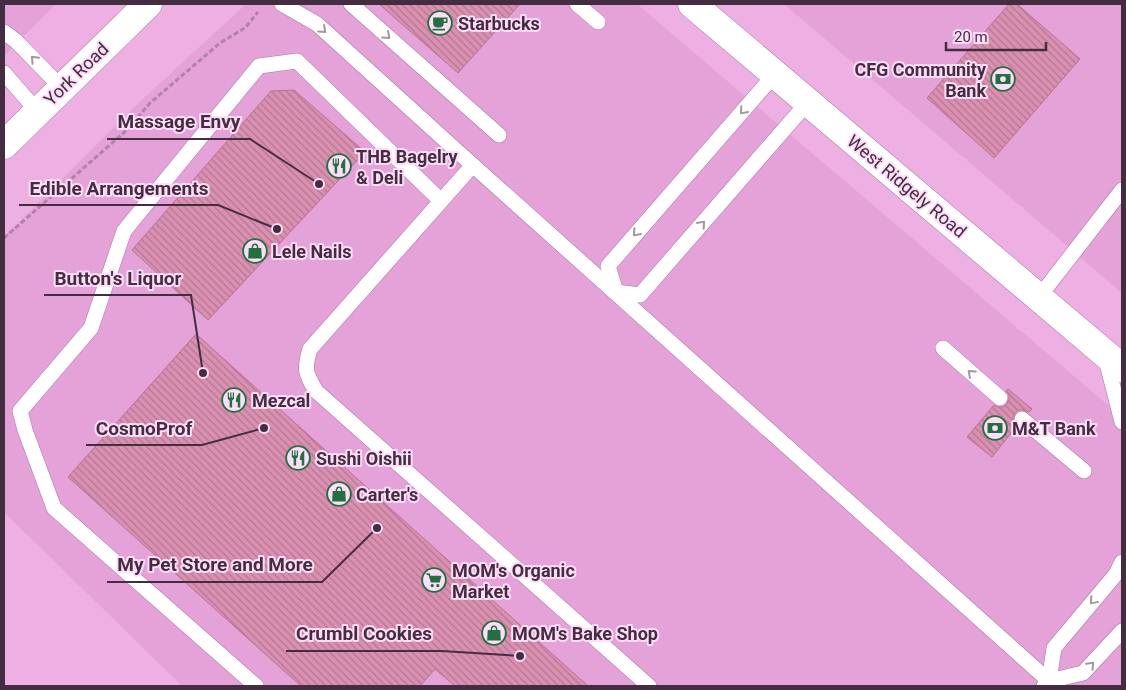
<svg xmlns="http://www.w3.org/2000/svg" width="1126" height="690" font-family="Roboto,sans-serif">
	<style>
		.built { fill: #e4a2d9 }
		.building { fill: url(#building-back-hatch); stroke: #b97291 }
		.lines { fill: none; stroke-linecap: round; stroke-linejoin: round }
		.service-casing { stroke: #ac73a3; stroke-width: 16 }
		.minor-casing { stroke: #ac73a3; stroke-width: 29 }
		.primary-casing { stroke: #ac73a3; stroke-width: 29 }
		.path { stroke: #b282aa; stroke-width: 3; stroke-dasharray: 5 2.5; stroke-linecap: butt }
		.service { stroke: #fff; stroke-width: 15 }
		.minor { stroke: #fff; stroke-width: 28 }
		.primary { stroke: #fff; stroke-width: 28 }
		.oneway { stroke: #a296a0 }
		.labels { text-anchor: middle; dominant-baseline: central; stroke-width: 4; stroke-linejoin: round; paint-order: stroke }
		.poi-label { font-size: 18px; font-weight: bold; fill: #452d41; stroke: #fdddf7; text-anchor: start }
		.street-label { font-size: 18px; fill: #452d41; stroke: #fdddf7 }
		.leader { fill: none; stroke: #452d41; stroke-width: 2 }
		.callout-dot { fill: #452d41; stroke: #fdddf7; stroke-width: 2 }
		.callout-label { font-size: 19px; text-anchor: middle; font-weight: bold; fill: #452d41; stroke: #fdddf7; stroke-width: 4; stroke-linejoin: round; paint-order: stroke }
	</style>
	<defs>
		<pattern id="building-back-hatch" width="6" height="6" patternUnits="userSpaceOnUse" patternTransform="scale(1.25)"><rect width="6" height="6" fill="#da90b0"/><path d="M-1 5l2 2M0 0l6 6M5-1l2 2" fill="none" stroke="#b37691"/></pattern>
	</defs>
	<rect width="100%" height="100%" fill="#eeb0e3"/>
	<g class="built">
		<path d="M4,4h52l-52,52z"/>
		<path d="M246,4h391l485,413v269h-940l-178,-174v-275l128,-128z"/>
		<path d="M784,4h338v289z"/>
	</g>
	<g class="building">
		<path d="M379,4h141l-62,69z"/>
		<path d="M1009,4h8l63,55 -86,99 -67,-60z"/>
		<path d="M294,90l71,62 -157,168 -76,-70 139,-159z"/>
		<path d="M196,334l215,193 177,159h-133l-20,-17 -15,17h-119l-18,-16 -215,-193z"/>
		<path d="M1008,389l24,20 -3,3 -6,-2h-5l-3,3 -2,4v5l3,5 -24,30 -25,-20 27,-32 4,2h5l4,-3 2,-5v-4l-3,-4z"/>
	</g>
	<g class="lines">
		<g class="service-casing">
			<g id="service">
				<path d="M282,4l35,20 140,127 592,530"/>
				<path d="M351,4l148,131"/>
				<path d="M577,4l21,18"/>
				<path d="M4,32l12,9 46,47"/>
				<path d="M4,73l34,39"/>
				<path d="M775,74l-167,192 8,26 24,3 168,-193"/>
				<path d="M473,165l-163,184c-6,20 -5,24 6,42l333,295"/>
				<path d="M1039,297l83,-107"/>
				<path d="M943,348l57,50"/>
				<path d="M1105,356l17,66"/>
				<path d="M1022,419l62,52"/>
				<path d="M1049,681l34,-8 39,-42"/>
				<path d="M256,686l-202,-178 -29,-78 -5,-19 71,-83 33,-97 135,-165 38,-5 144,140"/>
				<path d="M1044,686l5,-5 5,-33 62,-74 6,-12"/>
			</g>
		</g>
		<g class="minor-casing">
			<path id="minor" d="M692,4l430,364"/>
		</g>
		<g class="primary-casing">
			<path id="primary" d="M4,145l144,-141"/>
		</g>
		<path class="path" d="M4,238l124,-109 22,-26 70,-60 25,-15 13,-16"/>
		<use href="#service" class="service"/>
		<use href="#minor" class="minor"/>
		<use href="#primary" class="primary"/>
	</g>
	<defs><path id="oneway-chevron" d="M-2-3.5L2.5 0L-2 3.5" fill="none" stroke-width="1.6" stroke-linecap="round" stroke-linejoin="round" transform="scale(1.25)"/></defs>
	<g class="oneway">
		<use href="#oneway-chevron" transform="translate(323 30) rotate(42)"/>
		<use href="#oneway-chevron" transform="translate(387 36) rotate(42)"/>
		<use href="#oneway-chevron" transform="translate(34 59) rotate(-134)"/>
		<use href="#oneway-chevron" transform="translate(743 111) rotate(131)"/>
		<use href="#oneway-chevron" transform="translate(702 224) rotate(-49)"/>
		<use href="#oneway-chevron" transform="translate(636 233) rotate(131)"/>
		<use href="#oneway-chevron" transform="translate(971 373) rotate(-138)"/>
		<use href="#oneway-chevron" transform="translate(1093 601) rotate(130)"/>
		<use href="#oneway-chevron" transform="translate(1091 665) rotate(-47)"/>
	</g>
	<defs>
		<g id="cafe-ring" transform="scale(1.25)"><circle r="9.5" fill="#fdddf7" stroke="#227040" stroke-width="1.5"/><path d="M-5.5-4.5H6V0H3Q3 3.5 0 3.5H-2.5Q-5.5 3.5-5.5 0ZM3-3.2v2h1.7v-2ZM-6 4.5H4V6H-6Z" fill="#227040"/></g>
		<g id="bank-ring" transform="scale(1.25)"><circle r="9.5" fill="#fdddf7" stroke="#227040" stroke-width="1.5"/><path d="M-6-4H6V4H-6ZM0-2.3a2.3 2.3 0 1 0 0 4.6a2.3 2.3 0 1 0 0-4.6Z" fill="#227040"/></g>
		<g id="restaurant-ring" transform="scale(1.25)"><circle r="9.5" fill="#fdddf7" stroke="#227040" stroke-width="1.5"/><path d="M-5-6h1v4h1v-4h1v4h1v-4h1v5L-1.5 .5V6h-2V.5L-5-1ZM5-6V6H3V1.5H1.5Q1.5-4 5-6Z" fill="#227040"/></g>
		<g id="shop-ring" transform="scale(1.25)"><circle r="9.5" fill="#fdddf7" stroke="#227040" stroke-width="1.5"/><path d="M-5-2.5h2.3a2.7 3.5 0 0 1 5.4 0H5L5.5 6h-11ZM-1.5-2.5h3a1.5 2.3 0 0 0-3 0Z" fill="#227040"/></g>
		<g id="supermarket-ring" transform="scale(1.25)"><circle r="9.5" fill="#fdddf7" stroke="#227040" stroke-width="1.5"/><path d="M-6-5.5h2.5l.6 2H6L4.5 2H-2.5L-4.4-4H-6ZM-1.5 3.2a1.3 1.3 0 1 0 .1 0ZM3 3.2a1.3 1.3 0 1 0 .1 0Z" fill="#227040"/></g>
	</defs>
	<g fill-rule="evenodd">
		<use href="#cafe-ring" x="440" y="23"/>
		<use href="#bank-ring" x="1003" y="79"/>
		<use href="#restaurant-ring" x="339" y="166"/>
		<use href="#shop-ring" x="255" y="251"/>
		<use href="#restaurant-ring" x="234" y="400"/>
		<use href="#bank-ring" x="995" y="428"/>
		<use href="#restaurant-ring" x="298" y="458"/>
		<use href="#shop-ring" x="339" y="494"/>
		<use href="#supermarket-ring" x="434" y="580"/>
		<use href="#shop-ring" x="494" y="633"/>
	</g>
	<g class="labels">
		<g class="poi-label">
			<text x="458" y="23">Starbucks</text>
			<text x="986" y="69" text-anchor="end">CFG Community<tspan x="986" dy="21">Bank</tspan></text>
			<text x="356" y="156">THB Bagelry<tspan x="356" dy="21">&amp; Deli</tspan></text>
			<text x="272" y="251">Lele Nails</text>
			<text x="252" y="400">Mezcal</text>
			<text x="1012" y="428">M&amp;T Bank</text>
			<text x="316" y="458">Sushi Oishii</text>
			<text x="356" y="494">Carter's</text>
			<text x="452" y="570">MOM's Organic<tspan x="452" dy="21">Market</tspan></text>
			<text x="512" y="633">MOM's Bake Shop</text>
		</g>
		<g class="street-label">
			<text transform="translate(76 74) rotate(-44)">York Road</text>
			<text transform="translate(907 186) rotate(40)">West Ridgely Road</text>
		</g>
	</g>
	<path class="leader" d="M319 184L250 139H107M277 229L218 205H19M203 373L191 295H44M264 428L202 445H86M377 528L322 582H107M520 656L442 651H286"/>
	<g class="callout-dot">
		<circle cx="319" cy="184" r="5"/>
		<circle cx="277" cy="229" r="5"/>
		<circle cx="203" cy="373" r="5"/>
		<circle cx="264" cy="428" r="5"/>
		<circle cx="377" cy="528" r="5"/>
		<circle cx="520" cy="656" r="5"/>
	</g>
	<g class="callout-label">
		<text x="179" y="128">Massage Envy</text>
		<text x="119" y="195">Edible Arrangements</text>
		<text x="118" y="285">Button's Liquor</text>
		<text x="144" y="435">CosmoProf</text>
		<text x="215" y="571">My Pet Store and More</text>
		<text x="364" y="640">Crumbl Cookies</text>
	</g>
	<rect width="1126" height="690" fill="none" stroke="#452d41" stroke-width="10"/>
	<path d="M946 42v8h100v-8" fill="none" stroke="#452d41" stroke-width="2.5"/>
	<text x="954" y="42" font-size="15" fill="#452d41" stroke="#fdddf7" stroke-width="4" paint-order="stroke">20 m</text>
</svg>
